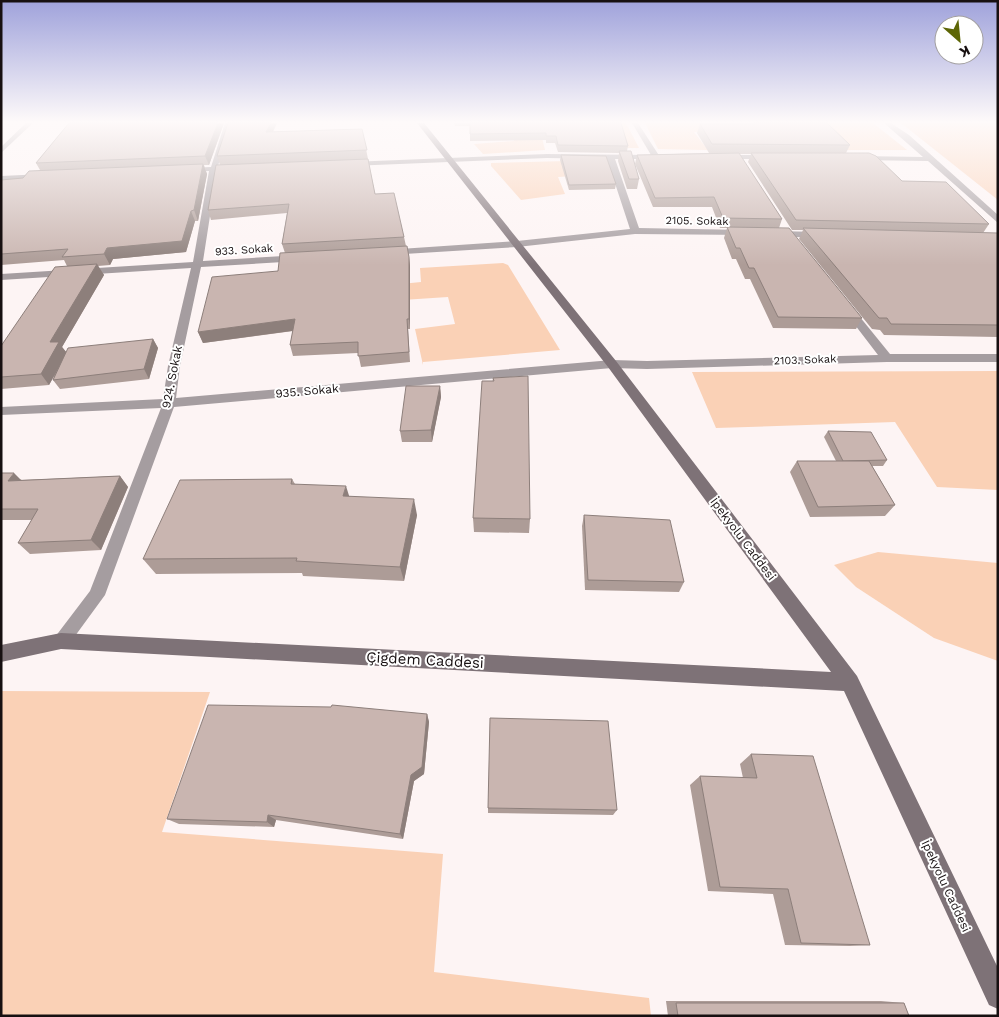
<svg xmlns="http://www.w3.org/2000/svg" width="999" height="1017" font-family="'Work Sans',sans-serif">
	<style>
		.green { fill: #fad1b6 }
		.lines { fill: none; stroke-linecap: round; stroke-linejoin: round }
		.street { fill: #a59da0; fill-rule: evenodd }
		.secondary { fill: #7e7277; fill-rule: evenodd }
		.wall { fill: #ad9c97 }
		.shaded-wall { fill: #8d7f7b }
		.building { fill: #c9b5b0; stroke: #8d7f7b }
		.labels { text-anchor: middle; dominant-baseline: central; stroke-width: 4; stroke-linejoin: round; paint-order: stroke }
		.far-street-label { font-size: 11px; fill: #171011; stroke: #fff }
		.street-label { font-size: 12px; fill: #171011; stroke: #fff }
		.near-street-label { font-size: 15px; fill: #171011; stroke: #fff }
	</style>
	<rect width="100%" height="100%" fill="#fdf4f4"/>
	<g class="green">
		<path d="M626,123l13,25h-56l-43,-19 5,21 -62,4 -9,-10 40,-3 -4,-17z"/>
		<path d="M645,123h96l5,6 73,-6h54l34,27h-157l-14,-19 -42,1 14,18 -50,-1z"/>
		<path d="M901,123h97v77z"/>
		<path d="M607,160l2,14 -51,3 7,17 -44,6 -30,-34v-3z"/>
		<path d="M503,263l5,2 52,85 -137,12v3l-8,-36 40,-5 -7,-27 -76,5 -1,-15 50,-5 -1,-14z"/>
		<path d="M998,371v119l-61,-3 -42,-65 -179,6 -24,-56z"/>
		<path d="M878,552l120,11v98l-64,-23 -78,-51 -22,-22z"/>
		<path d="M1,691l209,1 -48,140 281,22 -9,118 215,26 2,18h-650z"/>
	</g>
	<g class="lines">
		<g class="street">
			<path d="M26,123h7l-32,30v-6z"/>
			<path d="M225,123h6l-13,43h16l4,2 -4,2 -17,1 -14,90 97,-6 5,3 -5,3 -99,6 -21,99 -4,32 436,-38 35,1 231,-6 -36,-47 5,-3 4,1 39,48h108v8h-111l-240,7 -35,-1 -438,39 -69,188 -38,52 -6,2 -6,-2 -3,-6 38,-50 71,-183 -160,7v-8l162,-8 5,-33 23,-98 -190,12v-6l192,-12 16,-91 -24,1 -4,-2 4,-2 26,-1z"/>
			<path d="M632,123h6l22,34 -4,2h-41l24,69 107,2 5,3 -2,2 -114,-1 -118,13 -129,8 -3,-1v-4l132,-9 113,-12 -23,-70 -60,-1 -197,8 -4,-2 4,-2 197,-8 104,1z"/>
			<path d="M884,123h7l18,12 89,80v8l-70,-62 -72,-1v-4h3l64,1z"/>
			<path d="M719,155h50l4,2 -4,2h-50z"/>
			<path d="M44,174h3v4l-46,2v-4z"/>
			<path d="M774,231l47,1 5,3 -5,3 -50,-2v-4z"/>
		</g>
		<path class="secondary" d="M417,123h7l192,238 241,315 141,292v41l-9,-4 -145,-314 -783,-42 -60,13v-17l60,-12 770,39 -223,-305z"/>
	</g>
	<g class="wall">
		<path d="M69,123h155l-15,42h-5l3,9 -9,47h-3l-9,31 -73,7 -3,6 -12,1 6,9 -42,72 4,5 87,-13 5,9 -9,31 -89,10 -7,-9 1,-4 -5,9 -48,4v-43l66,-80 -3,-6 -63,5v-85l22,-2 17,-8 -4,-7z"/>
		<path d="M454,123h167l7,23 -1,5 12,28 -2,10h-10l-9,-28 1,-8 -61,-1 -3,-9h-9v-3l-76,1v-15h-15z"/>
		<path d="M745,123h82l23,22 -4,8 143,71 -6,9h15v104l-114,-2 -4,-5 -8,-1 -73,-90 4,-9h-11l-44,-68 3,-8h-12l43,65 -3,9 83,90 -6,11 -83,-1 -23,-49h-5l-9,-20h-4l-8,-21 3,-10h-7l-8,-21h-59l-18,-43 2,-9 72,-2 -12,-20 3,-9h45z"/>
		<path d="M362,129l13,65 29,43 2,9 3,11 1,10v62h-2l2,33 -49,5 -3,-14 -65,3 -3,-11 3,-14 -90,12 -5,-11 80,-61 7,-18 -3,-9 5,-31 -76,7 -3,-10 12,-45 -3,-9 56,-24z"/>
		<path d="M561,155l55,29 -1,5 -46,1 -9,-30z"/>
		<path d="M493,378l37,141 -1,14 -55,-1 -1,-14z"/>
		<path d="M440,386l1,11 -9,45h-30l-2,-11z"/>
		<path d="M828,431l59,29 -4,6h-11l23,39 -10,11 -75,1 -20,-45 7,-11h39l-12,-24z"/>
		<path d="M1,473l21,7 98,-4 8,11 -27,63 -71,4 -12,-11 14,-23h-31z"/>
		<path d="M292,479l3,5 54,12 68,19 -13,66 -101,-5 -1,-3 -146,1 -13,-15z"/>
		<path d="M584,515l100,67 -5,10 -94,-2 -3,-64z"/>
		<path d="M427,714l2,8 -5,52 -10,7 -11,58 -127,-19 -2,7 -95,-3 -12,-5z"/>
		<path d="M751,754l119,191 -20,1 -65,-1 -12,-51 -65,-3 -18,-106 10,-9 43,2 -3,-14z"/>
		<path d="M488,808l129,2 -4,5 -125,-2z"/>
		<path d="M666,1001h215l23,2 5,13h-241z"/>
	</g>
	<g class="shaded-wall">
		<path d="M218,123h6l-15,42 -4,-9z"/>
		<path d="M271,123h6l-8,18 -3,-9z"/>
		<path d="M203,164l4,10 -9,47 -4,-11z"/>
		<path d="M191,211l4,10 -9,31 -73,7 -3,6 -6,-11 3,-6z"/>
		<path d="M409,257l1,10v62l-1,-10z"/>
		<path d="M97,264l7,11 -42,72 5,6 -18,32 -8,-11 9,-32z"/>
		<path d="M295,319l4,11 -96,13 -5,-11z"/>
		<path d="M153,339l5,9 -9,31 -5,-10z"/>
		<path d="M440,386l1,11 -9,45 -1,-12z"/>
		<path d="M14,473l11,11 -17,-3z"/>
		<path d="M120,476l8,11 -27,63 -10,-10z"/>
		<path d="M346,486l5,16 -8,-6z"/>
		<path d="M414,499l3,16 -13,66 -4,-14z"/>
		<path d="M427,714l2,8 -5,52 -10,7 -11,58 -3,-5 11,-59z"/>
		<path d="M268,815l8,5 -2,7 -7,-5z"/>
	</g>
	<g class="building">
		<path d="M69,123h149l-13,33 -169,7z"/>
		<path d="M228,123h43l-5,9 96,-3 5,21 -150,6z"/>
		<path d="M470,123h151l7,23 -70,-1 -2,-9h-10v-3l-76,1z"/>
		<path d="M754,123h73l23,22 -138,-1 -12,-20h55z"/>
		<path d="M619,151h12l8,28h-10z"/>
		<path d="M739,153l43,66 -59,-1 -9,-21 -59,1 -18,-43z"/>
		<path d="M751,153h118l7,3 26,25 44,1 43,42 -193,-4z"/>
		<path d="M561,155l45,1 10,28 -47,1z"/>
		<path d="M368,159l7,35 19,-1 10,44 -122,7 7,-40 -81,6 8,-45z"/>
		<path d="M203,164l-9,46 -3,1 -9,30 -75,7 -3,6 -42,3 6,-8 -67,5v-74l22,-2 6,-7z"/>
		<path d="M727,227l62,1 73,90 -84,-1 -24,-49h-5l-9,-20h-4z"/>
		<path d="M803,228l195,5v92l-107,-1 -4,-6h-8z"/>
		<path d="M407,246l2,11v62h-2l2,33 -51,4v-14l-68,3 5,-26 -97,13 14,-55 66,-6 2,-18z"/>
		<path d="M97,264l-47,78h9l-18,32 -40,3v-31l54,-79z"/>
		<path d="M153,339l-9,30 -91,11 15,-32z"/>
		<path d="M528,376l2,143 -57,-1 9,-137h12l-1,-3z"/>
		<path d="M406,386h34l-9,44 -31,1z"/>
		<path d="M828,431l43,1 16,28 -44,1z"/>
		<path d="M797,461h72l26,44 -77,2z"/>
		<path d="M1,473h13l-6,8 112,-5 -29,64 -73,3 20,-34h-37z"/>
		<path d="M292,479l-1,5 55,2 -3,10 71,3 -14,68 -104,-6 1,-3 -154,1 37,-79z"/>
		<path d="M584,515l86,5 14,62 -96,-2z"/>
		<path d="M208,705l123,2 1,-2 95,9 -5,53 -11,8 -11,59 -132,-19 -1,7 -100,-3z"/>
		<path d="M490,718l118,3 9,89 -129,-2z"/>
		<path d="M751,754l62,2 57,189 -69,-2 -13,-54 -68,-2 -20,-111 57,2z"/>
		<path d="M676,1003h228l5,13h-231z"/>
	</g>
	<linearGradient id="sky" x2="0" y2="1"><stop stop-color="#9fa2db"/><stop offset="0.46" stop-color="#fefafa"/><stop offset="1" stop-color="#fefafa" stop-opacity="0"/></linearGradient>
	<rect width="999" height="265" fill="url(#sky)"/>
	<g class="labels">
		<g class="far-street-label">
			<text transform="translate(697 221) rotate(1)">2105. Sokak</text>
			<text transform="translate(244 250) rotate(-4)">933. Sokak</text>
			<text transform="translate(805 360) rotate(-2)">2103. Sokak</text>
		</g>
		<g class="street-label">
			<text transform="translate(172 377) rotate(-79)">924. Sokak</text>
			<text transform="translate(307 391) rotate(-5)">935. Sokak</text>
			<text transform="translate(743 539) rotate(53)">İpekyolu Caddesi</text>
			<text transform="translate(946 886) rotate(65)">İpekyolu Caddesi</text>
		</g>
		<g class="near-street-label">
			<text transform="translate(425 660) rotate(3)">Çigdem Caddesi</text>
		</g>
	</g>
	<rect width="999" height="1017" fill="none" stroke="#171011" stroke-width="5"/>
	<g transform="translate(959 40) rotate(153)"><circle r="24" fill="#ffffff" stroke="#a29fa0"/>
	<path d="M0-4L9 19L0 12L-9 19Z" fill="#5d6606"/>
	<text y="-8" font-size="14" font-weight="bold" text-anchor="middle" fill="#171011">K</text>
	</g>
</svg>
